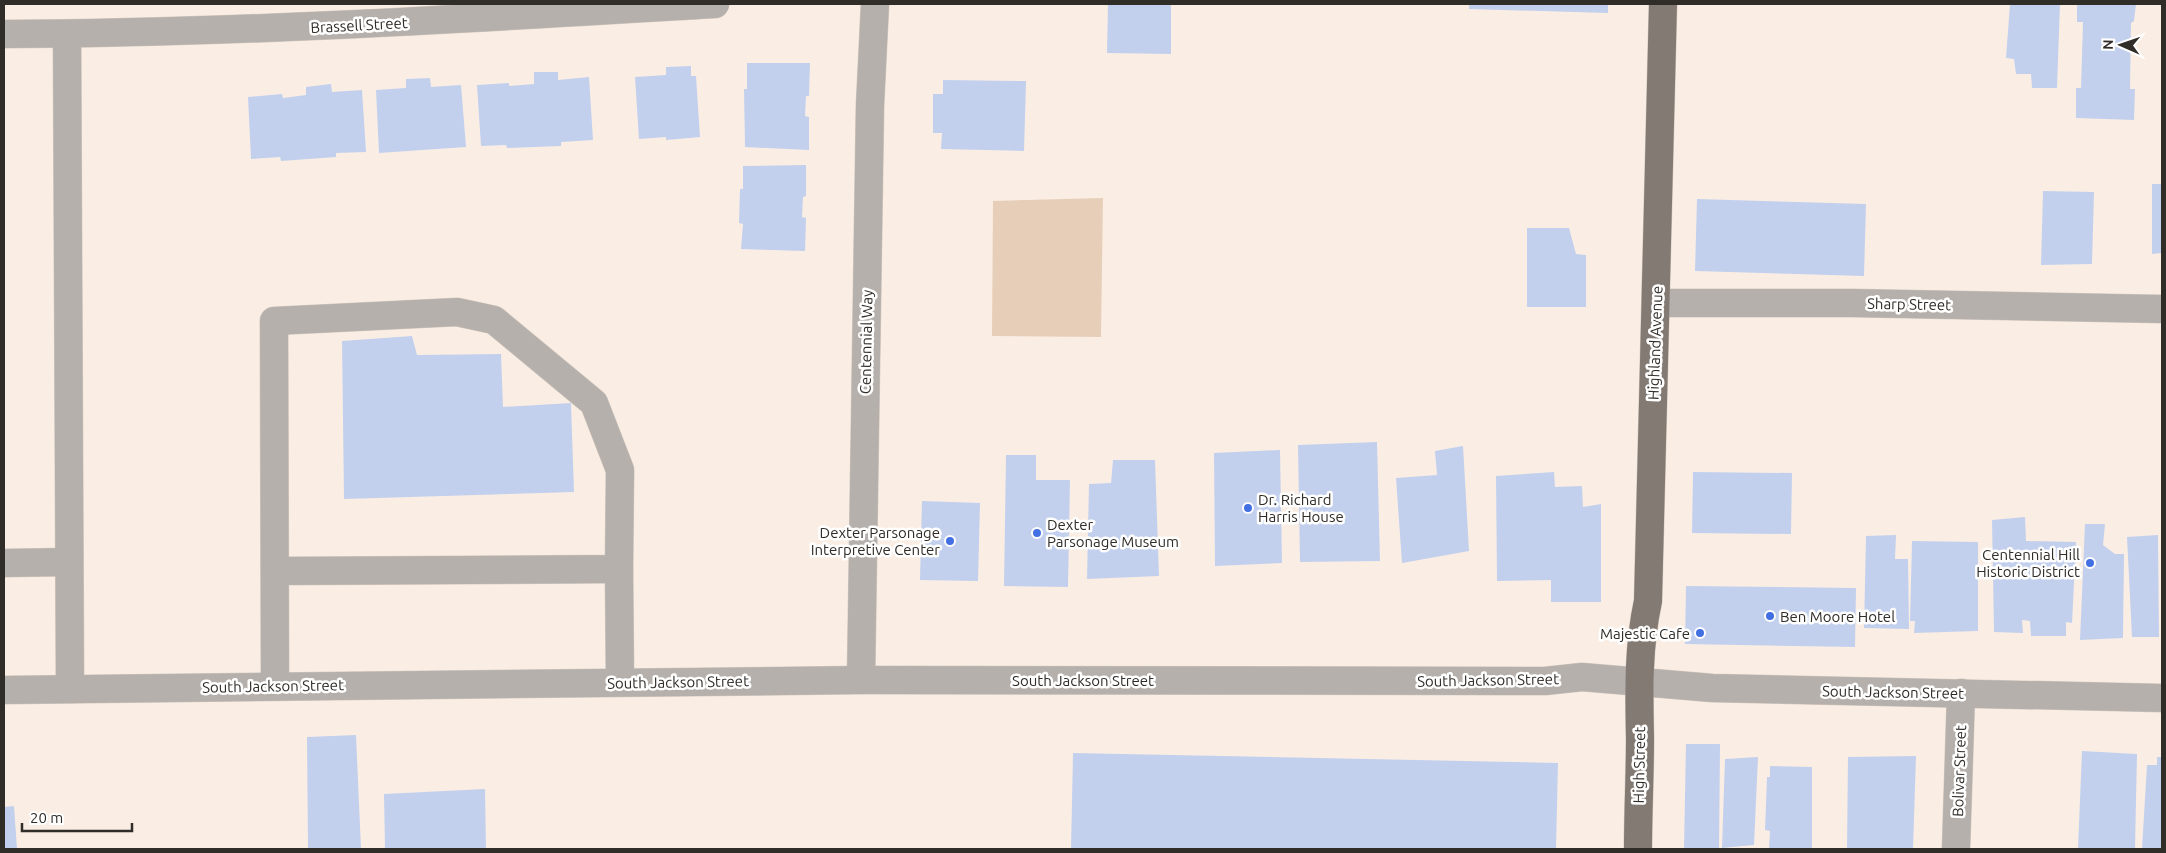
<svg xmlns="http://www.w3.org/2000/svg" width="2166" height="853" font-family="Ubuntu,sans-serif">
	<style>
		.green { fill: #e7ceb9 }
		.building { fill: #c2d0ee }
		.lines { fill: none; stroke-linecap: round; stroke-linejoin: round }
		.minor-casing { stroke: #d6cbc2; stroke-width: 29 }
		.major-casing { stroke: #d6cbc2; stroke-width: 29 }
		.minor { stroke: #b5b0ac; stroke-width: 28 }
		.major { stroke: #837a73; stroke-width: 28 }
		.poi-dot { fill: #426fe1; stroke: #fff; stroke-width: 2 }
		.labels { text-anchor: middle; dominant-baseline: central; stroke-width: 5; stroke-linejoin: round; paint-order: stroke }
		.street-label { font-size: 15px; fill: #302c28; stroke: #fff }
		.poi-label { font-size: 15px; fill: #302c28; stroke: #fff; text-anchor: start }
	</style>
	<rect width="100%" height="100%" fill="#faeee4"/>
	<path class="green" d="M1103,198l-2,139 -109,-1 1,-135z"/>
	<g class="building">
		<path d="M1108,4h63v50l-64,-1z"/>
		<path d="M1469,4h139v9l-139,-4z"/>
		<path d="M2010,4h50l-3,84h-25l-1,-14h-15l-2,-15 -8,-1z"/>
		<path d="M2077,4h59l-2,17 -3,2 -1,66h5l-1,31 -58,-2v-30h5l2,-66h-6z"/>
		<path d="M747,63h63l-1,33h-3l-1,20 4,1v33l-64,-3 -1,-58h3z"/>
		<path d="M691,66v10h5l4,61 -34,3v-3l-27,2 -4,-62 31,-2v-8z"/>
		<path d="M534,72h24v8l31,-3 4,63 -32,2v4l-54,2 -1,-3 -25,1 -4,-61 32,-2v3l25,-2z"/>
		<path d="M430,78l1,9 30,-2 5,62 -87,6 -3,-63 30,-2v-9z"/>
		<path d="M943,80l83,1 -2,70 -83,-2 1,-16h-9v-39h10z"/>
		<path d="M331,84l1,8 30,-2 4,62 -30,1v4l-55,4 -1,-4 -29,2 -3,-62 34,-3 1,4 23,-3v-8z"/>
		<path d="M806,165v31l-3,1 -1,20 4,1 -1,33 -64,-2 2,-25 -4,-1 1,-34h3v-23z"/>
		<path d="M2152,184h10v69l-10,1z"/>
		<path d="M2043,191l51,1 -2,72 -51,1z"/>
		<path d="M1697,199l169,5 -2,72 -169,-5z"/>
		<path d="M1527,228h42l7,26 10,1v52h-59z"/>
		<path d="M412,336l5,19 84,-1 2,53 68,-4 3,89 -230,7 -2,-158z"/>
		<path d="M1377,442l3,119 -80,1 -2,-117z"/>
		<path d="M1463,446l6,105 -67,12 -6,-85 41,-3 -2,-24z"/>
		<path d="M1280,450l2,113 -67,3 -1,-113z"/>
		<path d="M1006,455h30v25h34l-2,107 -64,-1z"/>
		<path d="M1113,460h42l4,116 -72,3 2,-95 22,-1z"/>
		<path d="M1554,472l1,15 27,-1 1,21 18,-3v98h-50v-22l-54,1 -1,-105z"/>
		<path d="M1693,472l99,1 -1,61 -99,-1z"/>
		<path d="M922,501l58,2 -2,78 -58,-1z"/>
		<path d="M2025,517l1,24 50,1 -4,81 -6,-1v14h-35l-1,-15 -8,-1 1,13 -29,-1 -2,-112z"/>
		<path d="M2085,524h20l-2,21 12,9h9l-1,84 -43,2z"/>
		<path d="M1896,535l-1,24h13l1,70 -45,-1 2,-92z"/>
		<path d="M2158,535l1,102h-27l-5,-100z"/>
		<path d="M1912,541l66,1v89l-64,2 1,-12h-5z"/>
		<path d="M1686,586l170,2 -1,59 -170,-3z"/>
		<path d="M356,735l5,114h-53l-1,-112z"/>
		<path d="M1686,744h34l-1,105h-35z"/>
		<path d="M2082,751l55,3 -2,95h-57z"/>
		<path d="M1073,753l485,10 -2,86h-485z"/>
		<path d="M1916,756l-3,93h-66l1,-92z"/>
		<path d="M1758,757l-4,88 -32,3 3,-89z"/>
		<path d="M2157,757h5v92h-20l5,-84h10z"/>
		<path d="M1770,766l42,1v82h-43l1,-18 -5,-1 2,-53h3z"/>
		<path d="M485,789l1,60h-101l-1,-55z"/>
		<path d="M14,806l3,43h-13v-42z"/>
	</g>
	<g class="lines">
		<g class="minor-casing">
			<g id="minor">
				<path d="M4,34c237,-1 474,-16 711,-30"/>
				<path d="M67,34l3,655"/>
				<path d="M1656,303h196l310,6"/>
				<path d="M4,563l65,-1"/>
				<path d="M619,569l1,113"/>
				<path d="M861,680l9,-575 5,-101"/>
				<path d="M275,686l-1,-365 183,-9 37,8 100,83 26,67 -1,99 -344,2"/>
				<path d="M4,690l857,-10 684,1 37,-4 130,11 450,10"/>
				<path d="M1956,849l5,-156"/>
			</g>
		</g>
		<g class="major-casing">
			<path id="major" d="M1638,849c0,-37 2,-74 2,-111 -1,-46 -2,-91 8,-137l15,-597"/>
		</g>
		<use href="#minor" class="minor"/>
		<use href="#major" class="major"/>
	</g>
	<g class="poi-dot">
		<circle cx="1248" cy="508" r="5"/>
		<circle cx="1037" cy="533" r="5"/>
		<circle cx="950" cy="541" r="5"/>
		<circle cx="2090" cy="563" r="5"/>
		<circle cx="1770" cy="616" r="5"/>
		<circle cx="1700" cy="633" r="5"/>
	</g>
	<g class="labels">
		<g class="street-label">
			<text transform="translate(359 25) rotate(-3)">Brassell Street</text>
			<text transform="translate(1909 304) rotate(1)">Sharp Street</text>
			<text transform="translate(866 342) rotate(-89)">Centennial Way</text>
			<text transform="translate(1655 343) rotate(-88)">Highland Avenue</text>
			<text x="1083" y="680">South Jackson Street</text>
			<text transform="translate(1488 680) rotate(-1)">South Jackson Street</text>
			<text transform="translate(678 682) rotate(-1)">South Jackson Street</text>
			<text transform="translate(273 686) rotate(-1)">South Jackson Street</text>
			<text transform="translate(1893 692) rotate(1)">South Jackson Street</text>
			<text transform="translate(1639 765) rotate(-89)">High Street</text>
			<text transform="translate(1959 771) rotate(-88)">Bolivar Street</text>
		</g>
		<g class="poi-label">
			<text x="1258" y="499">Dr. Richard<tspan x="1258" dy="17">Harris House</tspan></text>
			<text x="1047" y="524">Dexter<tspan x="1047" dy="17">Parsonage Museum</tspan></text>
			<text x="940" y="532" text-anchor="end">Dexter Parsonage<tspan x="940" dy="17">Interpretive Center</tspan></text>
			<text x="2080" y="554" text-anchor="end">Centennial Hill<tspan x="2080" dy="17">Historic District</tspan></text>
			<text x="1780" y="616">Ben Moore Hotel</text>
			<text x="1690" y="633" text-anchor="end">Majestic Cafe</text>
		</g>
	</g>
	<rect width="2166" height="853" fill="none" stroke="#302c28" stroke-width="10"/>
	<g transform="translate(2121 45) rotate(272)" stroke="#ffffff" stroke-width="4" paint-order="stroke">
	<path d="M0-4L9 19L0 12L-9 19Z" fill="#302c28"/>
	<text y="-8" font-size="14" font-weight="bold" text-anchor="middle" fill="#302c28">N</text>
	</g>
	<path d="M22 823v8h110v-8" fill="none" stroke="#302c28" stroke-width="2.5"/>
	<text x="30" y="823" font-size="15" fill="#302c28" stroke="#ffffff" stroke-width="4" paint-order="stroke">20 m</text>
</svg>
